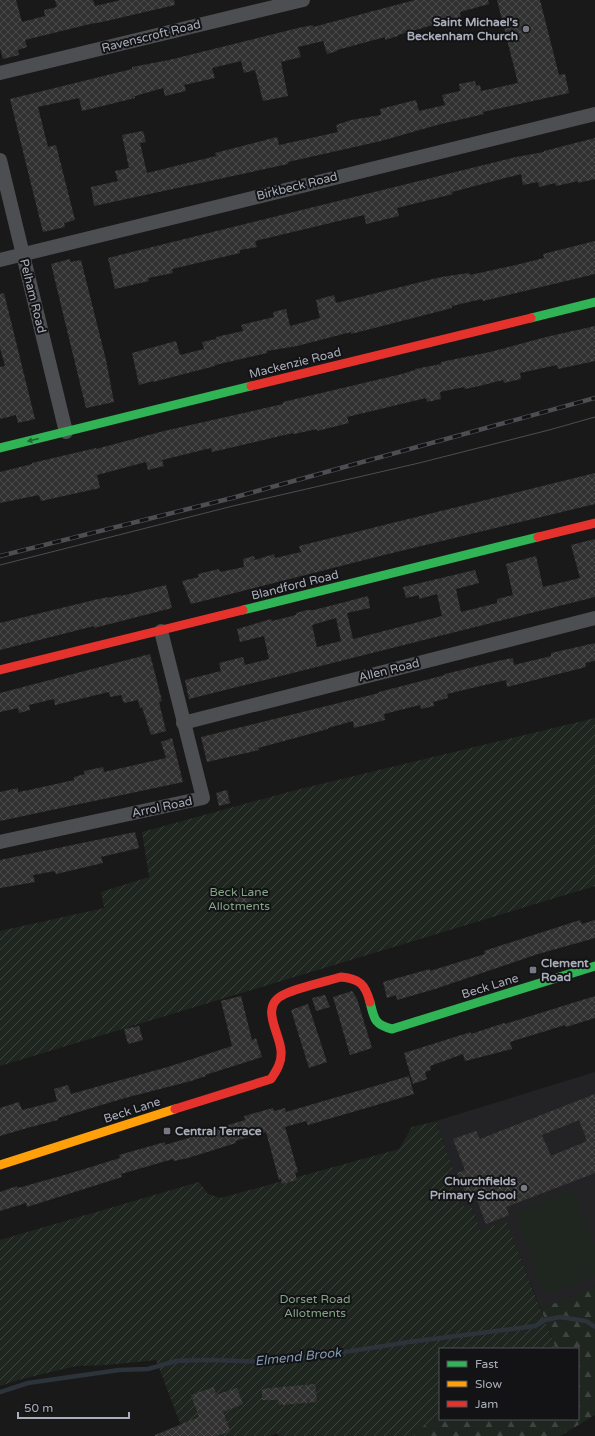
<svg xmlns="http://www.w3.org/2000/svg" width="595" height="1436" font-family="'Varela Round',sans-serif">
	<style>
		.built { fill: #232325 }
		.green { fill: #1f2620 }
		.forest { fill: url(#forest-firs) }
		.garden { fill: url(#garden-furrows) }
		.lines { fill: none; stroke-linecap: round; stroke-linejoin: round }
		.stream { stroke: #2c333b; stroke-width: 4.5 }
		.building { fill: url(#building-cross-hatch); fill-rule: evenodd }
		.street { stroke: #4d4e52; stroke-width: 14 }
		.fast { stroke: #30b455; stroke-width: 9 }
		.slow { stroke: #ff9f0a; stroke-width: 9 }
		.jam { stroke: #e5322d; stroke-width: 9 }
		.tram { stroke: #4d4e51; stroke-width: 1 }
		.rail-casing { stroke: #4d4e51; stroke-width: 4.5 }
		.rail { stroke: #131315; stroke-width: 3; stroke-dasharray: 9; stroke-linecap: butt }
		.oneway { fill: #226435 }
		.poi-dot { fill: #777a82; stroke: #131315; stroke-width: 1.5 }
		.labels { text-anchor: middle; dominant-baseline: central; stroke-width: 4; stroke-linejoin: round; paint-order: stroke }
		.poi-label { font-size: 12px; font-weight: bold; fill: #aaaeba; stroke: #131315; text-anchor: end }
		.street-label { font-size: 12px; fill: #aaaeba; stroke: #131315 }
		.park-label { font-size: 12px; fill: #82a486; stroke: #131315 }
		.water-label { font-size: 13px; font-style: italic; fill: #8299b4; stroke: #131315 }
	</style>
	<defs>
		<pattern id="forest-firs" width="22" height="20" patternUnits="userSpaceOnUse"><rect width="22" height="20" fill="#1f2620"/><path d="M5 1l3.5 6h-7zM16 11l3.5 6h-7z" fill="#3d433e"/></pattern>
		<pattern id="garden-furrows" width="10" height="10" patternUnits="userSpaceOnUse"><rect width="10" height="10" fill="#1f2620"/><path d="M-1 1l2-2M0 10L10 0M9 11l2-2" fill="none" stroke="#3d433e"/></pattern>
		<pattern id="building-cross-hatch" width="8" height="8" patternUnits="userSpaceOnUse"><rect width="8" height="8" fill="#313131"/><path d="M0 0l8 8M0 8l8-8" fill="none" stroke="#4c4c4d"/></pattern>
	</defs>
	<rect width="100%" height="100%" fill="#191919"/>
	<path class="built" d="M595,1072v214l-54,23 -35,-87 -25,9 -11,-27 -9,3 -13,-35 5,-3 -17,-48z"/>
	<path class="green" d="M573,1190l22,55v30l-50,20 -31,-82z"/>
	<path class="forest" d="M595,1286v129l-35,21h-145l-2,-4 27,-14v1h138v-70h-22l-15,-40z"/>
	<g class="garden">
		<path d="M595,718v168l-595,180v-135l104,-23 -3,-16 48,-15 -7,-45 150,-41z"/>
		<path d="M436,1121l17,48 -5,3 13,35 9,-3 11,27 25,-10 50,128h-116v69l-27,14 2,4h-136l-2,-3 -6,3h-86l-29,-76 -50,5 -30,1 -58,14 -18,6v-146l199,-58 9,12 13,4 178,-49 13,-22z"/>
	</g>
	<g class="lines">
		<path class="stream" d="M0,1392l28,-9 91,-13 29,-1 28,-8 31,-1 61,2 45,-5 96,-15 111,-14 15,-2 10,-6 15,-3 26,4 9,6"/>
	</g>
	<g class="building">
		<path d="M0,0h16l6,22 23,-6 -1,-6 13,-3 -2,-7h38l2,6 26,-6h53l1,5 -73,17 -12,2 -65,16 2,7 -9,3 1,5 -16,4 -3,-11z"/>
		<path d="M415,0h73l1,4 -29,8 1,5 -63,18v1l-13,4v-3l-48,13v1l-10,3 -4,-13 -25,6 3,10 -20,5 7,34 -25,5 -8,-31 -11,3 -3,-12 -29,7 3,10 -31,7 2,6 -9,2 -12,3 -2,-8 -28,8v2l-53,13 -3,-13 -41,9 10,40 8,-2 19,75 -11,3 1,4 -22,5 -33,-133 122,-30v-2l37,-7 129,-32 15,-3v2z"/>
		<path d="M497,0h43l19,75 6,-1 4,19 -86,19 1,2 -47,11 -56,16 -93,21v2l-194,42 -3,-19 27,-6 -3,-10 14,-3 -7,-33 21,-4 3,11 -6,1 7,30 69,-17 -1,-3 62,-16 2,8 59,-13 -2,-7 15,-5 30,-5 -1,-6 36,-9 3,11 26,-6 -3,-10 18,-4 -1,-7 16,-3 1,5 4,-1 1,6 37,-8z"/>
		<path d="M595,138v41l-17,4v-2l-22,5 -1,-3 -16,4 -1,-5 -15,3 -2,-11 -69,18 1,2 -56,14 2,8 -33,8 -2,-9 -109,26 2,6 -17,3v3l-68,16 1,4 -25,5 1,3 -34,8 -7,-31 408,-101 28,-5v-1z"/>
		<path d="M595,241v33l-112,27 -1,-2 -30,7v2l-101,26v-2l-54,14 -30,5v2l-52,12v1l-62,16v-1l-14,4 -7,-32 44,-12 4,14 24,-6 -2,-7 14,-3v-2l27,-6 -2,-6 33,-8 -1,-5 13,-3 4,17 30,-8 -4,-18 18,-5 2,8 105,-26 28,-4 1,2 46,-10 28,-7 -1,-4z"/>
		<path d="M70,259v3l11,-2 25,100 8,42 -28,6 -35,-144z"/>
		<path d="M4,293l31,126 -17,4 -2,-8 -16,4v-52l5,-1 -5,-18v-54z"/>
		<path d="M595,326v35l-37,8 -1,-4 -37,8 1,6 -17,4 -1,-3 -28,7 -10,2 -1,-2 -24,5 1,7 -14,3 -1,-4 -79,19 2,6 -32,8v-2l-23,5 -1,-1 -81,19 -1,-4 -49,12 2,6 -16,4 -2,-8 -49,13 3,13 -59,13 -2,-6 -39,8v-31l32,-8v-1l64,-15v1l68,-18 119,-27v-2l119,-28 13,-4v-1l26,-5v-2l49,-10 56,-15z"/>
		<path d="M595,473v31l-211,51 -193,49 -9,-23 17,-4 -1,-3 21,-5 1,3 24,-5 -1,-8 11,-3 1,4 19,-6 1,4 26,-6 -2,-6z"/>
		<path d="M595,539v58l-406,102 -4,-19 36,-9 -2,-8 24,-6 2,8 24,-6 -5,-23 -24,6 -3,-13 34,-10 1,2 24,-6v-2l11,-3h7l54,-14 2,12 -23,5 6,26 89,-23 -5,-22 -18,5v-4l-13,3 -3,-11 72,-17 4,13 -23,6 5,23 36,-9v-4l16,-4 -7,-31 30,-8 7,31 37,-9 -9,-33zM336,618l5,23 -24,6 -5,-22z"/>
		<path d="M166,585l6,23 -78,20v-2l-94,24v-27l94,-23 14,-3v1l13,-3v1z"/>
		<path d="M595,643v18l-10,2 1,4 -79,20 -1,-7 -34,8 -25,6 1,4 -15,4 1,4 -13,3 -1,-4 -36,9 1,6 -31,8 -1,-7 -25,7v1l-70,19 1,2 -52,12 -6,-25 178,-44v-1l66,-17v-1l57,-14 11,-2 1,7 37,-9v-3z"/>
		<path d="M150,654l12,47 -3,1 7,29 -15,4 -9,-28 -2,1 -2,-8 -14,3 -3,-8 -11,2 -1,-5 -54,13 -1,-6 -25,6 1,5 -11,3 -1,-5 -18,4v-19z"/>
		<path d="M172,738l11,44 -183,39v-29l18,-4v4l11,-2 45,-10v-3l11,-3 -1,-3 19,-4 1,5 62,-14 -5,-16z"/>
		<path d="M227,790l3,13 -11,3 -3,-13z"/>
		<path d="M135,832l4,16 -38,9 2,6 -47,11 -1,-3 -22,4 2,7 -35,6v-28z"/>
		<path d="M247,890l5,19 -14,4 -5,-20z"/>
		<path d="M580,920l2,4 13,-4v18l-57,16 -103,35 -38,11 -1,-5 -9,3 -4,-16 47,-13v2l55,-17 -1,-3z"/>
		<path d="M352,991l5,8 15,49 -22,7 -17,-58z"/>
		<path d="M325,995l5,12 -14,4 -4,-13z"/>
		<path d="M241,996l11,44 4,-2 6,19 -57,18 1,1 -15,5 -66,17 -67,20v2l-31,8 -27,8v-28l19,-6 3,8 16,-4 19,-5 -3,-12 14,-4 3,9 100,-28 61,-20 -11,-45z"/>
		<path d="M595,996v22l-29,9 -1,-2 -55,17 2,7 -47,12 -2,-7 -33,12 1,4 -6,2 2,7 -14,5 -9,-31 67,-21v2l33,-11 1,1z"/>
		<path d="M308,1004l19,58 -18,6 -18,-58z"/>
		<path d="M139,1026l4,14 -15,4 -4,-15z"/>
		<path d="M409,1076l5,18 -106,31 -2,-4 -21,6 13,45 -3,1 2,7 -15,4 -1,-5 -2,1 -13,-48 -31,9 1,2 -48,15 -14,3 -1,-2 -52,15 1,3 -95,30 -1,-4 -26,8v-19l17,-6 1,2 50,-14 52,-16 -1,-3 46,-13v3l37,-11 -1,-1 44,-13 -1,-4 29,-8 1,3 11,-3 1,4z"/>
		<path d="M595,1094v79l-89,34 3,8 -23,9 -11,-30 -8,3 -10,-24 8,-3 -12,-31 23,-8 4,8zM579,1120l8,21 -36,15 -9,-21z"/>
		<path d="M315,1384l2,18 -38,3 -1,-5h-16v-11z"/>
		<path d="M214,1387l2,8 21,-7 6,16 -20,8 7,19 -13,5h-62v-1l44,-18 -8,-22z"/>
	</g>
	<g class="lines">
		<g class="street">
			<path d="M0,73l303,-73"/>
			<path d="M0,160l66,272"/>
			<path d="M0,260l595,-146"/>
			<path d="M183,723l412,-105"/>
			<path d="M0,842l203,-44 -42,-167"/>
		</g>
		<g class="fast">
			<path d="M531,318l64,-16"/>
			<path d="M0,448l251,-62"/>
			<path d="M243,610l295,-73"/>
			<path d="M370,1002c4,16 4,23 22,27l203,-63"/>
		</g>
		<path class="slow" d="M0,1165l175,-56"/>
		<g class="jam">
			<path d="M251,386l280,-68"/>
			<path d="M538,537l57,-14"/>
			<path d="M0,670l243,-60"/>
			<path d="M175,1109l96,-30c6,-9 11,-17 10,-28 -1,-19 -23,-45 4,-57 16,-7 39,-12 56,-17 19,2 24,7 29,25"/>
		</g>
		<path class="tram" d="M0,565l233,-59 186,-43 130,-33 46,-13"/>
		<g class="rail-casing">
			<path id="rail" d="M0,556l232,-58 363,-100"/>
		</g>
		<use href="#rail" class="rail"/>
	</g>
	<defs><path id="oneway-solid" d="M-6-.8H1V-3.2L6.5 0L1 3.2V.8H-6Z"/></defs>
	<use class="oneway" href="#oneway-solid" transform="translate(33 440) rotate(166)"/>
	<g class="poi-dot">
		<circle cx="526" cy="29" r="4"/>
		<rect x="529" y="966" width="8" height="8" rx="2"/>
		<rect x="163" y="1127" width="8" height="8" rx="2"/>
		<circle cx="524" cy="1188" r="4"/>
	</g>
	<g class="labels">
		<g class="poi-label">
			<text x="518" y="22">Saint Michael's<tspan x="518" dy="14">Beckenham Church</tspan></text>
			<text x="541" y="963" text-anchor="start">Clement<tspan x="541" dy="14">Road</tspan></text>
			<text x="175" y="1131" text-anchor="start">Central Terrace</text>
			<text x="516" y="1181">Churchfields<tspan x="516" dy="14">Primary School</tspan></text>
		</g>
		<g class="street-label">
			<text transform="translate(151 36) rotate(-14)">Ravenscroft Road</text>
			<text transform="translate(297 186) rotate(-14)">Birkbeck Road</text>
			<text transform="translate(33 296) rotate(76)">Pelham Road</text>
			<text transform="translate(295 363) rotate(-14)">Mackenzie Road</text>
			<text transform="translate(295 585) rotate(-14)">Blandford Road</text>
			<text transform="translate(389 670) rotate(-14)">Allen Road</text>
			<text transform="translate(162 807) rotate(-12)">Arrol Road</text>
			<text transform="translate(490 986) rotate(-17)">Beck Lane</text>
			<text transform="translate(132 1110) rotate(-18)">Beck Lane</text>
		</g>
		<g class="park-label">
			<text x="239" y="892">Beck Lane<tspan x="239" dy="14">Allotments</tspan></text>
			<text x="315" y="1299">Dorset Road<tspan x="315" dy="14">Allotments</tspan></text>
		</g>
		<g class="water-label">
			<text transform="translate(298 1357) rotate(-6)">Elmend Brook</text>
		</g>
	</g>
	<rect x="439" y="1348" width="140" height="72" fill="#131315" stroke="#4f5157"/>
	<rect x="447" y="1361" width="20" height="6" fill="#30b455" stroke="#4f5157"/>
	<text x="475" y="1368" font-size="12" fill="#aaaeba">Fast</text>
	<rect x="447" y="1381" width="20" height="6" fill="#ff9f0a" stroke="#4f5157"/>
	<text x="475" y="1388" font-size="12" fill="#aaaeba">Slow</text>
	<rect x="447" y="1401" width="20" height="6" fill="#e5322d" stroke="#4f5157"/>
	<text x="475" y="1408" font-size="12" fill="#aaaeba">Jam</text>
	<path d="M18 1412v6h111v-6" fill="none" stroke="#aaaeba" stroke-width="2"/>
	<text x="24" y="1412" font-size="12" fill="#aaaeba" stroke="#131315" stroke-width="3" paint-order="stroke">50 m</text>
</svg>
